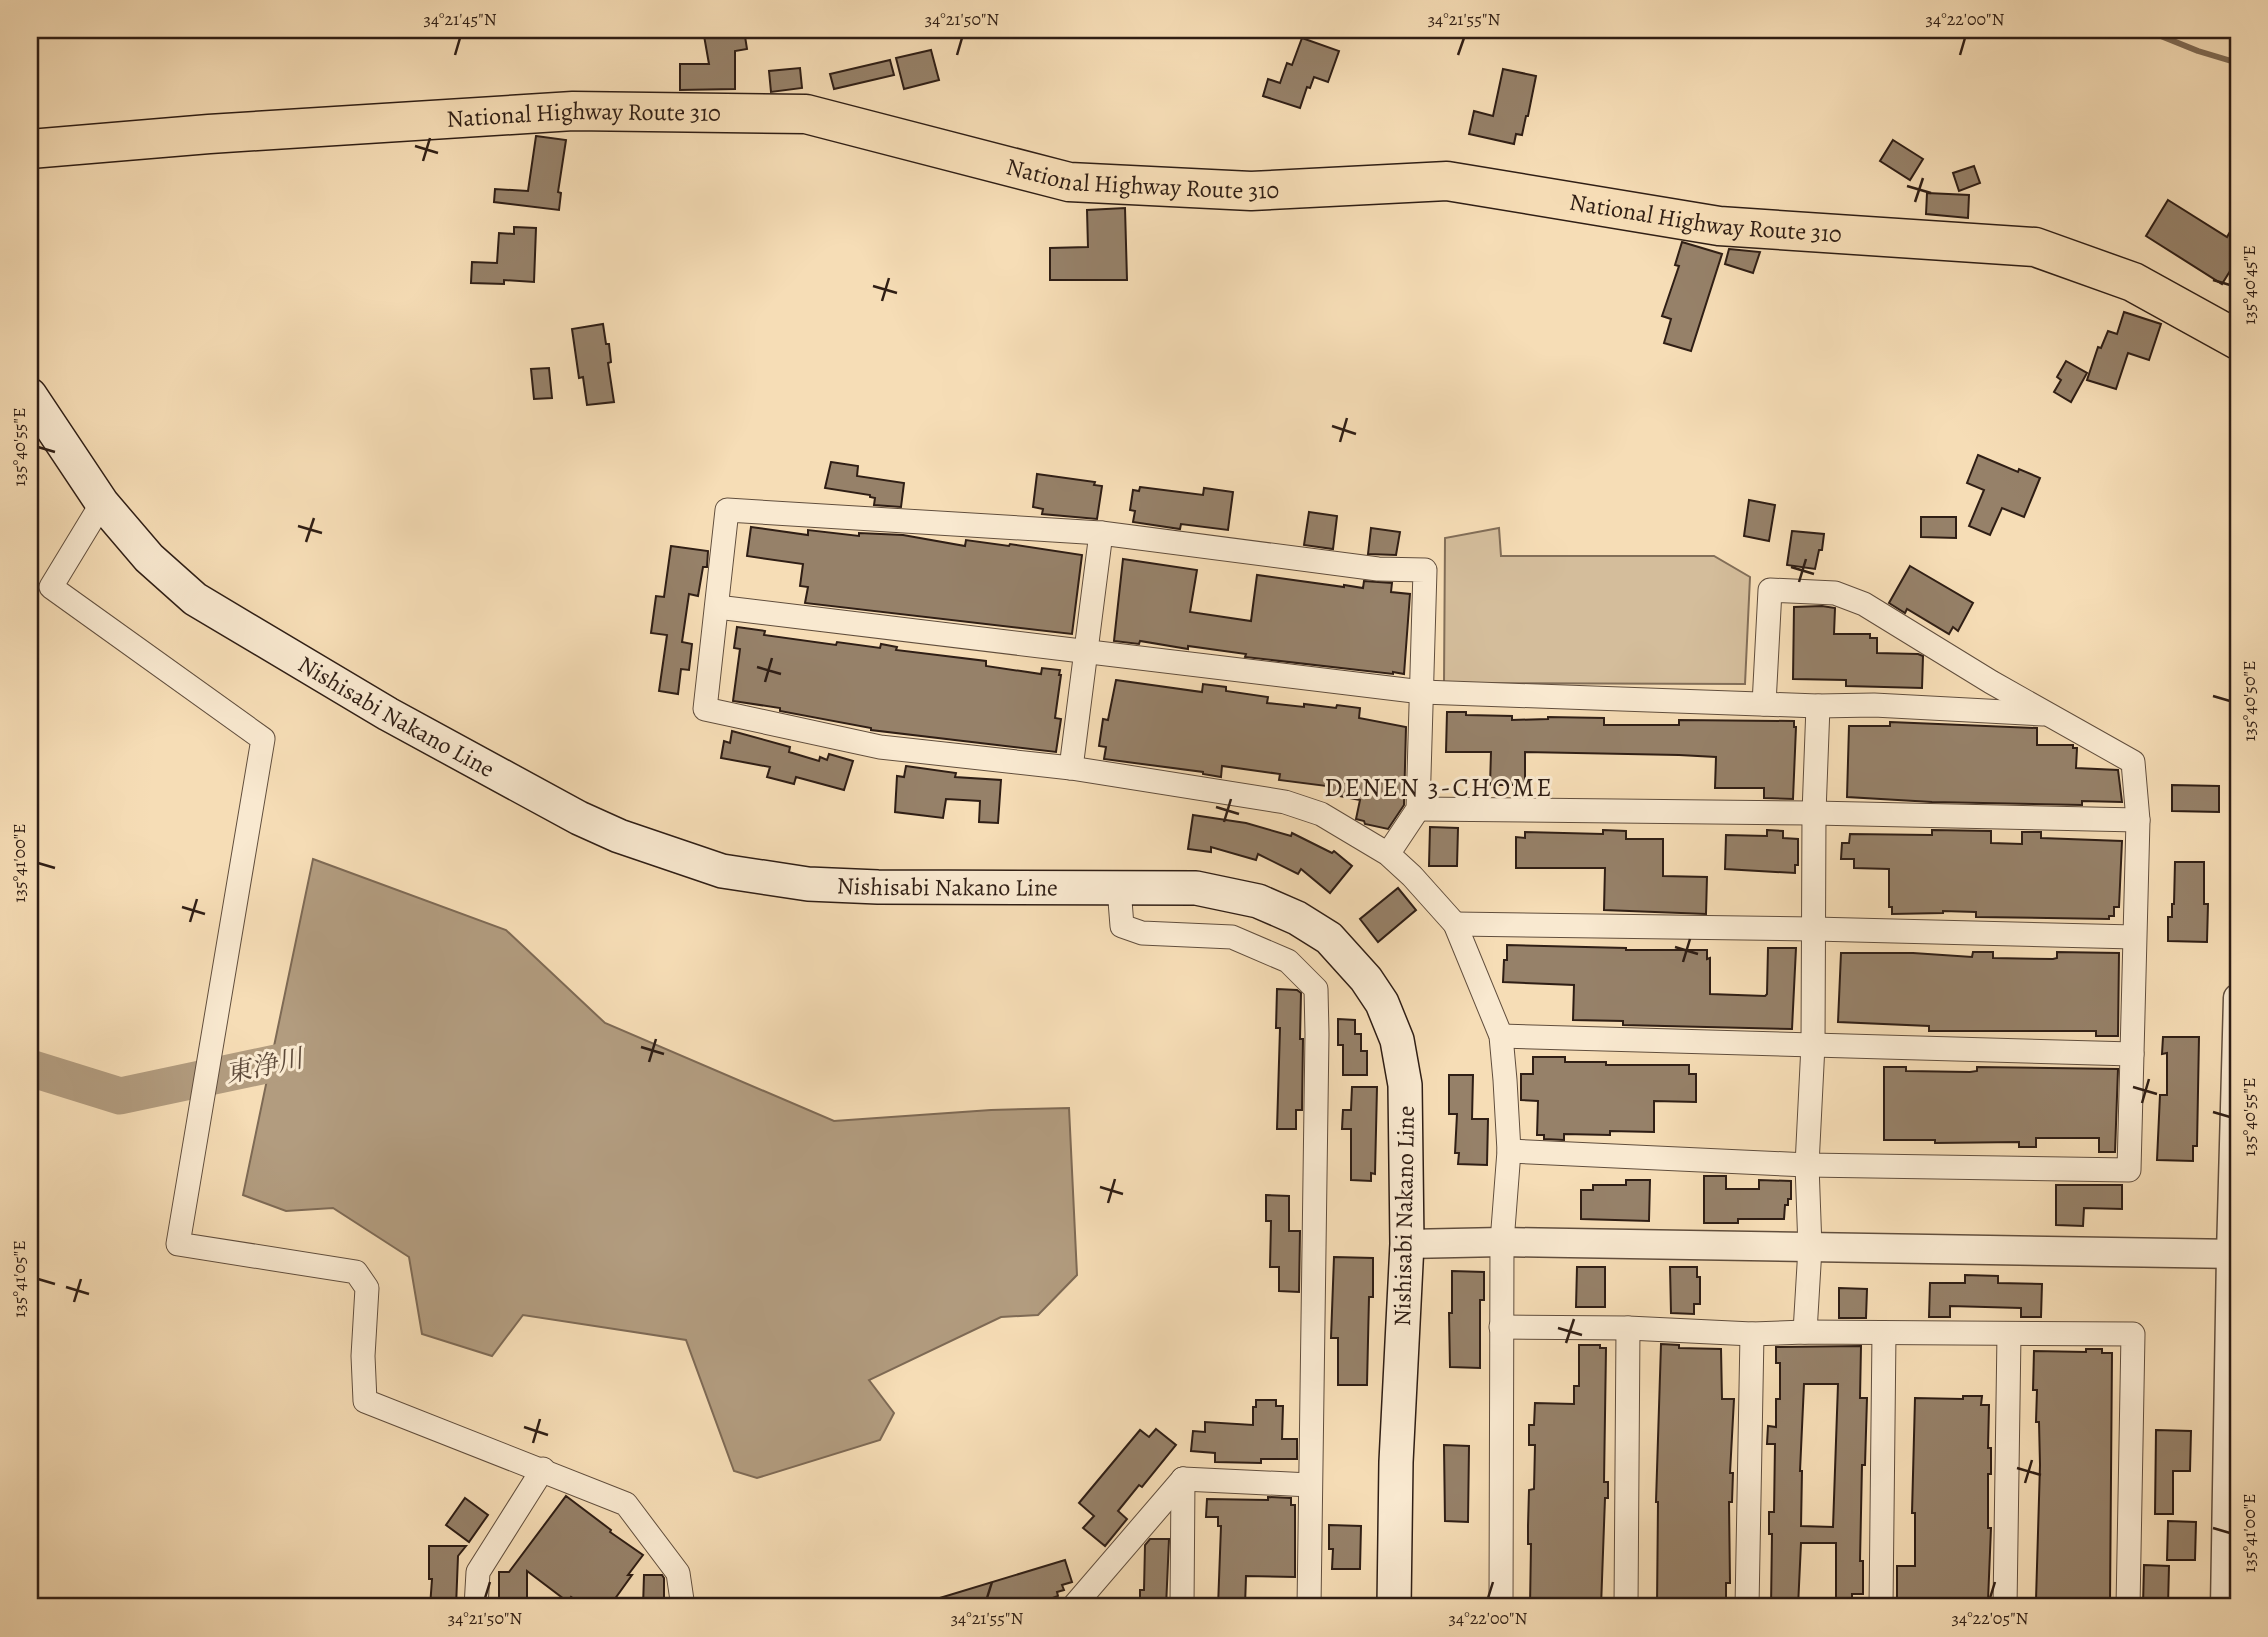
<svg xmlns="http://www.w3.org/2000/svg" width="2268" height="1637" font-family="Alegreya,'Noto Serif JP',serif">
	<style>
		.green { fill: #d4bd9b; stroke: #826e58; stroke-width: 2 }
		.water { fill: #b29c7f; stroke: #7e6a55; stroke-width: 2 }
		.lines { fill: none; stroke-linecap: round; stroke-linejoin: round }
		.stream { stroke: #7e6a55; stroke-width: 6 }
		.river { stroke: #b29c7f; stroke-width: 37 }
		.building { fill: #968169; stroke: #2f1e15; stroke-width: 2; fill-rule: evenodd }
		.minor-casing { stroke: #614e3d; stroke-width: 25 }
		.tertiary-casing { stroke: #614e3d; stroke-width: 31 }
		.secondary-casing { stroke: #2f1e15; stroke-width: 36 }
		.trunk-casing { stroke: #2f1e15; stroke-width: 41 }
		.minor { stroke: #f9e9d0; stroke-width: 23 }
		.tertiary { stroke: #f9e9d0; stroke-width: 28 }
		.secondary { stroke: #f9e9d0; stroke-width: 33 }
		.trunk { stroke: #f6ddb6; stroke-width: 38 }
		.ticks { fill: none; stroke: #2f1e15; stroke-width: 2.5 }
		.labels { text-anchor: middle; dominant-baseline: central; stroke-width: 6; stroke-linejoin: round; paint-order: stroke }
		.street-label { font-size: 24px; fill: #2f1e15; stroke: #f9e9d0 }
		.neighbourhood-label { font-size: 26px; letter-spacing: 2px; fill: #2f1e15; stroke: #f9e9d0 }
		.water-label { font-size: 26px; font-style: italic; fill: #5d4a3a; stroke: #f9e9d0 }
		.neatline { fill: none; stroke: #2f1e15; stroke-width: 2.5 }
		.ticks-label { font-size: 18px; text-anchor: middle; fill: #2f1e15 }
	</style>
	<rect width="100%" height="100%" fill="#f6ddb6"/>
	<filter id="stains"><feTurbulence type="fractalNoise" baseFrequency=".00286" numOctaves="4"/><feColorMatrix values="0 0 0 0 .2 0 0 0 0 .09 0 0 0 0 .02 0 0 0 .5 -.17"/></filter>
	<radialGradient id="worn" r=".72"><stop offset=".6" stop-color="#630" stop-opacity="0"/><stop offset="1" stop-color="#630" stop-opacity=".3"/></radialGradient>
	<path class="green" d="M1499,528l2,28h213l36,21 -5,107 -301,-1 1,-145z"/>
	<path class="water" d="M313,859l193,71 99,93 229,98 157,-11 78,-2 8,167 -39,40 -37,2 -132,63 25,33 -14,27 -123,38 -23,-7 -48,-131 -163,-25 -31,41 -70,-22 -13,-77 -76,-49 -47,3 -43,-16z"/>
	<g class="lines">
		<path class="stream" d="M2146,30l52,21 40,12"/>
		<path class="river" d="M30,1068l90,28 198,-42"/>
	</g>
	<g class="building">
		<path d="M703,30h41l3,19 -12,2v38l-55,1v-26h29z"/>
		<path d="M1302,38l37,13 -11,31 -14,-5 -4,11 -3,-1 -7,21 -37,-12 5,-17 12,4 7,-20 5,2z"/>
		<path d="M931,50l8,30 -35,9 -8,-31z"/>
		<path d="M890,60l4,15 -60,14 -4,-15z"/>
		<path d="M800,68l2,20 -31,4 -2,-21z"/>
		<path d="M1503,69l33,7 -8,40h-2l-4,19 -6,-1 -2,10 -45,-10 5,-23 19,5z"/>
		<path d="M536,136l30,4 -8,52 3,1 -2,17 -65,-8 1,-13 33,2z"/>
		<path d="M1893,140l30,19 -13,21 -30,-19z"/>
		<path d="M1974,166l6,17 -21,8 -6,-18z"/>
		<path d="M1927,193l42,2 -1,23 -42,-4z"/>
		<path d="M2168,200l59,37 11,-19v40l-16,26 -76,-48z"/>
		<path d="M1125,208l2,72h-77v-32l38,-1 -1,-37z"/>
		<path d="M514,227l22,1 -2,54 -30,-2v4l-33,-1 1,-21 25,1 2,-30 15,1z"/>
		<path d="M1682,242l40,12 -31,97 -27,-8 7,-24 -9,-3 17,-50 -4,-1z"/>
		<path d="M1729,249l31,3 -7,21 -28,-9z"/>
		<path d="M2124,312l37,12 -12,36 -21,-7 -12,36 -29,-9 11,-33 3,1 7,-17 9,3z"/>
		<path d="M603,324l3,20h3l2,18 -3,1 6,39 -27,3 -4,-28 -4,1 -7,-49z"/>
		<path d="M2066,361l21,12 -16,29 -17,-10 7,-12 -4,-3z"/>
		<path d="M549,368l3,30 -18,1 -3,-30z"/>
		<path d="M1978,455l40,17 1,-3 21,9 -16,39 -22,-9 -12,27 -21,-9 15,-36 -17,-7z"/>
		<path d="M831,462l27,4 -1,10 47,7 -3,24 -27,-2 1,-7 -5,-1v-2l-45,-7z"/>
		<path d="M1037,474l58,8 -1,3 8,1 -5,33 -55,-5 1,-5 -10,-2z"/>
		<path d="M1140,487l63,8 1,-7 29,4 -5,38 -47,-6 -1,5 -47,-7 2,-11 -5,-1 3,-20 6,1z"/>
		<path d="M1749,500l26,5 -6,36 -25,-5z"/>
		<path d="M1309,512l28,4 -4,33 -29,-4z"/>
		<path d="M1921,517h35v21l-35,-1z"/>
		<path d="M751,527l57,8v-5l51,6v-3l44,2 62,11 1,-6 43,6 1,-2 72,11 -10,79 -267,-31 3,-16 -8,-1 3,-22 -56,-8z"/>
		<path d="M1371,528l29,4 -4,23 -28,-1z"/>
		<path d="M1792,531l32,3 -2,16h-3l-4,19 -28,-4z"/>
		<path d="M671,546l37,5 -1,16h-4l-5,29 -9,-2 -7,48 10,2 -3,26 -8,-1 -3,25 -19,-3 8,-56 -16,-2 5,-37 8,1z"/>
		<path d="M1123,559l74,11 -7,42 61,9 6,-46 87,12v-2l19,3 1,-7 28,2 -1,9 19,2 -6,80 -11,-2v2l-148,-17 1,-3 -58,-8v3l-48,-8 -1,3 -25,-3z"/>
		<path d="M1910,566l63,37 -15,28 -5,-4 -4,7 -42,-25 -2,4 -16,-10z"/>
		<path d="M1822,606l13,2 -1,26h36v4h7v15l41,1 5,2 -1,32 -76,-2v-6l-53,-1 1,-72z"/>
		<path d="M737,627l28,4 -1,4 72,10 1,-3 43,6 1,-4 16,3 -1,3 90,11v5l55,8 1,-6 18,2 -1,5h2l-6,43 6,1 -5,33 -185,-22v-2l-91,-17v-3l-47,-7 7,-52 -6,-1z"/>
		<path d="M1116,680l86,12 1,-8 23,3v4l42,6 -1,6 37,4v-3l32,4 1,-3 23,3 -1,10 47,9 -2,78 -16,24 -23,-5 -1,-3 -8,-2 4,-19 -26,-5v-2l-8,-1 1,-6 -48,-6 1,-6 -58,-8 -1,11 -18,-3v-2l-99,-13 2,-12 -7,-1 4,-27 5,1z"/>
		<path d="M1447,712h19v3l46,1v4l36,-1v-2l56,1v7h75v-5l115,1v6h2l-3,72 -29,-1v-10h-49l1,-31 -37,-2 -154,-3v33h-35l1,-33h-45z"/>
		<path d="M1890,722l147,6v17h36v3h4l-1,20 42,2 4,32 -40,-1v4l-150,-3 -85,-5 2,-71h41z"/>
		<path d="M732,731l58,16 -1,5 30,9 1,-4 7,3 2,-6 24,7 -9,29 -48,-13 -2,7 -27,-7 3,-10 -49,-9 3,-17 6,2z"/>
		<path d="M906,766l50,7 -1,4 46,3 -3,43 -19,-1 1,-21 -34,-2 -3,19 -48,-6 2,-36 7,1z"/>
		<path d="M2172,785l47,1v26l-47,-1z"/>
		<path d="M1193,815l53,8 45,13 1,-3 40,20 2,-2 18,15 -22,27 -29,-24 -3,5 -40,-20 -2,6 -45,-13v5l-23,-3z"/>
		<path d="M1430,827l28,1 -1,38h-28z"/>
		<path d="M1603,830l23,1v8h37v37l44,1 -1,37 -102,-4 1,-42h-89v-31l9,1v-6l78,2z"/>
		<path d="M1767,830l16,1v7l15,1v26h-3v8l-70,-4 1,-34 41,1z"/>
		<path d="M1932,830l59,1v12l31,1v-12h19v6l81,3 -3,66h-5v9h-5v3l-133,-2v-5l-33,-1v2l-51,1v-7h-3v-38l-35,-1v-9h-13l1,-16h7l1,-9 82,1z"/>
		<path d="M2175,862h29v42h4l-1,38 -39,-1v-24h4v-13h2z"/>
		<path d="M1398,888l18,22 -38,32 -18,-23z"/>
		<path d="M1507,945l119,3v2h81v9l3,-1v36l55,2 2,-2 1,-46h28l-4,81 -169,-4v-4l-50,-1 1,-35 -71,-3 1,-22h3z"/>
		<path d="M1973,952h20v6l60,1 4,-1v-6l62,1 -1,83h-22v-5h-167v-5l-91,-4 3,-69h72l59,4z"/>
		<path d="M1277,989l20,1 4,3 -1,46h3l-1,71h-6v19h-19l3,-101h-4z"/>
		<path d="M1338,1019l17,1v14h6v17h6v24h-24v-30h-5z"/>
		<path d="M2163,1037h36l-2,109h-4v15l-36,-1 3,-65h7v-42l-5,1z"/>
		<path d="M1533,1057h32v5h41v3h83v9h7v28l-42,-1v31l-44,-1v4l-46,-1v6l-20,-1v-4h-7l1,-34 -17,-1v-26h12z"/>
		<path d="M1884,1067h22v4l64,1 7,-1v-4l141,2 -3,83h-16v-14h-63v9h-17v-5l-84,1v-3h-51z"/>
		<path d="M1449,1075h24l-1,44h16l-1,46 -29,-1 1,-11h-4l2,-39h-8z"/>
		<path d="M1352,1087h25l-2,87 -4,-1v8l-20,-1v-51h-9l1,-19h8z"/>
		<path d="M1704,1176h22v13h33v-9l32,1v18h-3v6h-3l-1,14h-46v4h-34z"/>
		<path d="M1626,1180h24l-1,41 -68,-2v-29h12v-5h33z"/>
		<path d="M2056,1185h66v24l-38,-1 -1,18 -27,-1z"/>
		<path d="M1266,1195l23,1v35h11l-1,61 -20,-1v-24h-9l1,-46h-5z"/>
		<path d="M1334,1257l39,1v39h-4l-2,88h-29v-47h-7z"/>
		<path d="M1577,1267h28v40h-29z"/>
		<path d="M1670,1267h27v10h3v27h-6v10l-23,-1z"/>
		<path d="M1452,1271l32,1v28h-4v68l-30,-1 -1,-54h3z"/>
		<path d="M1965,1275l33,1v7l44,1 -1,33h-20v-9l-71,-2v11h-21l1,-34h35z"/>
		<path d="M1839,1288l28,1 -1,29h-27z"/>
		<path d="M1661,1344l18,1v3l42,1 1,50h12l-4,74h3l-1,29h-3l1,81h-4v24h-69l1,-105h-2z"/>
		<path d="M1579,1345h21v3h6l-2,134h4v16h-3l-4,109h-71l1,-63h-3v-18l1,-36 5,-1 1,-44h-6v-20h5l1,-22 39,1v-18h5z"/>
		<path d="M1861,1346l-1,52h7l-2,67h-3l-2,96h3v33h-11v13h-16v-64h-35l-3,64h-27l1,-73h-3v-22h5l1,-68h-8l1,-18 8,1v-28h4v-36h-4v-16zM1804,1384h34l-5,143 -32,-1 1,-55h-2z"/>
		<path d="M2086,1349h16v4h10l-2,250 -74,-3 4,-135 -1,-43h-3l1,-32h-4l1,-39 52,1z"/>
		<path d="M1963,1396h19l-1,9h8l-1,43h3v26h-3v54h3l-3,73h-7v6h-84v-41h18v-53h-3l3,-115 48,1z"/>
		<path d="M1256,1400h20v6h7l-1,33h15v20h-36v4l-46,-1v-9l-24,-2 2,-20 12,1v-10l48,3v-18h3z"/>
		<path d="M1156,1429l20,16 -34,42 -3,-2 -21,26 9,8 -22,27 -22,-18 11,-12 -15,-13 61,-73 9,7z"/>
		<path d="M2156,1430l35,1 -1,40h-17v43h-18z"/>
		<path d="M1444,1445l25,1 -1,76 -23,-1z"/>
		<path d="M566,1496l45,34 -1,2 33,23 -15,20h4l-23,32h-23l-15,-10 -3,5 -41,-31v31h-6v5h-22v-35h10z"/>
		<path d="M1268,1497l23,1v7h4v72l-49,-1 -1,30 -27,1 3,-81h-3v-9h-12l1,-18 61,1z"/>
		<path d="M465,1498l23,17 -19,27 -23,-17z"/>
		<path d="M2168,1521l28,1 -1,38h-28z"/>
		<path d="M1329,1525l32,1 -1,43h-28l1,-20h-4z"/>
		<path d="M1150,1539h19l-3,68h-26v-17h4l1,-45z"/>
		<path d="M429,1546h37l-8,10 -2,51h-26l2,-28h-3z"/>
		<path d="M1065,1560l7,22 -10,3 2,5 -7,2 1,4 -16,6 1,5h-122l-1,-3z"/>
		<path d="M2144,1565l25,1 -1,40h-25z"/>
		<path d="M644,1575h18l2,3v29h-21z"/>
	</g>
	<g class="lines">
		<g class="minor-casing">
			<g id="minor">
				<path d="M102,503l-51,84 212,152 -85,505 178,28 11,16 -4,68 2,45 261,103 52,69 5,34"/>
				<path d="M717,607l705,85 396,14 56,-1 169,9"/>
				<path d="M1071,768l30,-235"/>
				<path d="M1418,809l396,4 324,7"/>
				<path d="M1388,854l30,-45 7,-239 -47,-1 -277,-36 -374,-23 -22,199 175,38 191,21 214,34 36,12 67,40 24,22 43,48 46,112 4,44 4,71 -7,91 -1,365"/>
				<path d="M1119,888l3,38 20,7 90,4 56,24 28,28 1,45 -8,573"/>
				<path d="M1455,924l359,5 320,8"/>
				<path d="M1501,1036l631,18"/>
				<path d="M1509,1151l298,14 322,5 9,-350 -5,-58 -142,-80 -127,-78 -29,-11 -65,-3 -6,114"/>
				<path d="M1501,1327l127,1 124,6 53,-2 328,2 -5,273"/>
				<path d="M1805,1332l5,-84 -3,-83 6,-120 1,-232 4,-107"/>
				<path d="M1183,1479l127,6"/>
				<path d="M476,1607l2,-35 65,-103"/>
				<path d="M1073,1607l110,-128"/>
				<path d="M1182,1607l1,-128"/>
				<path d="M1626,1607l2,-279"/>
				<path d="M1747,1607l5,-273"/>
				<path d="M1881,1607l3,-274"/>
				<path d="M2005,1607l4,-273"/>
			</g>
		</g>
		<g class="tertiary-casing">
			<g id="tertiary">
				<path d="M1407,1244l95,-2 736,12"/>
				<path d="M2225,1607l6,-353 7,-256"/>
			</g>
		</g>
		<g class="secondary-casing">
			<g id="secondary">
				<path id="s1" d="M30,395l72,108 47,55 46,41 193,115 191,104 40,18 103,35 86,13 70,3 318,1 62,13 39,17 32,20 37,41 16,24 15,37 8,45 2,159 -11,218 -2,145"/>
			</g>
		</g>
		<g class="trunk-casing">
			<g id="trunk">
				<path id="s2" d="M30,149l179,-15 364,-23 233,3 263,68 182,9 196,-10 272,45 316,21 98,35 105,58"/>
			</g>
		</g>
		<use href="#minor" class="minor"/>
		<use href="#tertiary" class="tertiary"/>
		<use href="#secondary" class="secondary"/>
		<use href="#trunk" class="trunk"/>
	</g>
	<path class="ticks" d="M455,55l5,-17M957,55l5,-17M1458,55l6,-17M1960,55l5,-17M415,146l23,7M423,161l7,-23M1907,186l24,7M1915,202l8,-24M2213,280l17,5M873,286l24,7M882,301l7,-23M1332,426l24,8M1340,442l7,-24M38,447l17,5M298,526l24,7M306,542l8,-24M1791,567l23,7M1799,582l7,-23M757,667l24,7M765,682l7,-24M2213,696l17,5M1216,807l23,7M1224,822l7,-23M38,863l17,5M182,907l23,7M190,922l7,-23M1675,947l23,7M1683,962l7,-23M641,1047l23,7M649,1062l7,-23M2133,1087l24,7M2142,1103l7,-24M2213,1112l17,5M1100,1187l23,7M1108,1203l7,-24M38,1279l17,5M66,1287l23,7M74,1302l7,-23M1558,1328l24,7M1566,1343l8,-24M524,1427l24,8M533,1443l7,-24M2017,1468l24,7M2025,1483l7,-23M2213,1528l17,5M485,1598l5,-16M987,1598l5,-16M1488,1598l5,-16M1990,1598l5,-16"/>
	<g class="labels">
		<g class="street-label">
			<text stroke="none"><textPath href="#s2" startOffset="555">National Highway Route 310</textPath></text>
			<text stroke="none"><textPath href="#s2" startOffset="1122">National Highway Route 310</textPath></text>
			<text stroke="none"><textPath href="#s2" startOffset="1689">National Highway Route 310</textPath></text>
			<text stroke="none"><textPath href="#s1" startOffset="497">Nishisabi Nakano Line</textPath></text>
			<text stroke="none"><textPath href="#s1" startOffset="1085">Nishisabi Nakano Line</textPath></text>
			<text transform="translate(1404 1216) rotate(-89)">Nishisabi Nakano Line</text>
		</g>
		<g class="neighbourhood-label">
			<text x="1439" y="787">DENEN 3-CHOME</text>
		</g>
		<g class="water-label">
			<text transform="translate(264 1066) rotate(-12)">東浄川</text>
		</g>
	</g>
	<rect width="2268" height="1637" fill="none" stroke="#f6ddb6" stroke-width="77"/>
	<rect x="38" y="38" width="2192" height="1560" class="neatline"/>
	<g class="ticks-label">
		<text x="460" y="25">34°21'45"N</text>
		<text x="962" y="25">34°21'50"N</text>
		<text x="1464" y="25">34°21'55"N</text>
		<text x="1965" y="25">34°22'00"N</text>
		<text transform="translate(2249 285) rotate(-90)" y="6">135°40'45"E</text>
		<text transform="translate(19 447) rotate(-90)" y="6">135°40'55"E</text>
		<text transform="translate(2249 701) rotate(-90)" y="6">135°40'50"E</text>
		<text transform="translate(19 863) rotate(-90)" y="6">135°41'00"E</text>
		<text transform="translate(2249 1117) rotate(-90)" y="6">135°40'55"E</text>
		<text transform="translate(19 1279) rotate(-90)" y="6">135°41'05"E</text>
		<text transform="translate(2249 1533) rotate(-90)" y="6">135°41'00"E</text>
		<text x="485" y="1624">34°21'50"N</text>
		<text x="987" y="1624">34°21'55"N</text>
		<text x="1488" y="1624">34°22'00"N</text>
		<text x="1990" y="1624">34°22'05"N</text>
	</g>
	<rect width="100%" height="100%" filter="url(#stains)"/>
	<rect width="100%" height="100%" fill="url(#worn)"/>
</svg>
